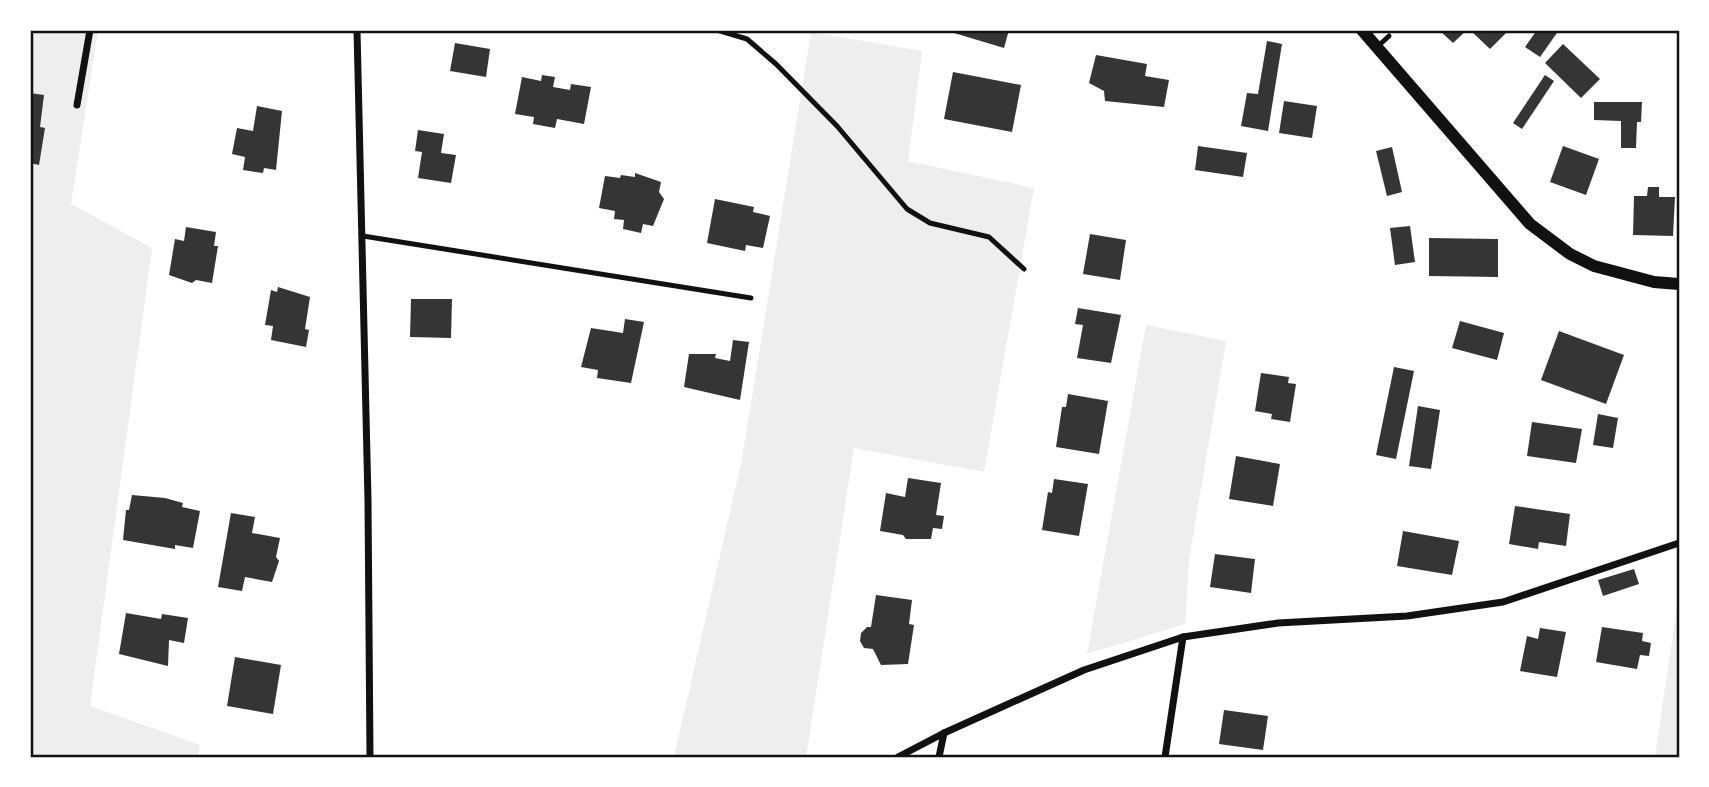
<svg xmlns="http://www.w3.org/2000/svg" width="1709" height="787" font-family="'Archivo Narrow',sans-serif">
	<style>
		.green { fill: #eee }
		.building { fill: #353535 }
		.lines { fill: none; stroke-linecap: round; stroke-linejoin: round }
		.service { stroke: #111; stroke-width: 5 }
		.minor { stroke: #111; stroke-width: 7 }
		.tertiary { stroke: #111; stroke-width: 12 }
		.neatline { fill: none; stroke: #111; stroke-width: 2.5 }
	</style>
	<rect width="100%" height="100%" fill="#fff"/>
	<g class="green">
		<path d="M30,30h68l-27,174 81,44 -62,458 110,39 -2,12h-168z"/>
		<path d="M811,32l111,19 -14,110 126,27 -50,284 -130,-24 -48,309h-132l68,-298z"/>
		<path d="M1146,325l80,16 -37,219 -4,64 -98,30z"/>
		<path d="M1679,593v164h-24z"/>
	</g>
	<g class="building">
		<path d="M944,30h65l-5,18z"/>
		<path d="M1439,30h28l-14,13z"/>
		<path d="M1470,30h39l-19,19z"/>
		<path d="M1537,30h22l-19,27 -15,-10z"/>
		<path d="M1267,41l15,3 -14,87 -27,-5 6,-33 11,1z"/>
		<path d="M455,43l35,6 -4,28 -36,-6z"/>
		<path d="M1563,44l37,35 -19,19 -36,-35z"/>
		<path d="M1096,55l51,9 -2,12 24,4 -5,27 -59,-6 -1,-10 -15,-8z"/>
		<path d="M953,72l68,13 -9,47 -68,-13z"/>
		<path d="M542,75l13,2 -2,10 17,3 1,-6 20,3 -7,37 -27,-5 -2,9 -22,-4 1,-7 -19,-3 7,-37 19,4z"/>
		<path d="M1545,75l9,6 -32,48 -9,-6z"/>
		<path d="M30,93l14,2 -4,32 5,1 -6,37 -9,-2z"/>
		<path d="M1284,101l33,5 -5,32 -33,-5z"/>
		<path d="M1594,102h48l-1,20h-4l-1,26h-15v-27l-27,-1z"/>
		<path d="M257,106l25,5 -6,59 -12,-2 -1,5 -20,-3 2,-13 -13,-3 5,-26 16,3z"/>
		<path d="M418,130l26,4 -3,19 15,2 -5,28 -33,-5 4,-26 -7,-1z"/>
		<path d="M1198,146l49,7 -4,24 -48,-7z"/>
		<path d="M1563,146l36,13 -13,36 -36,-13z"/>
		<path d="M1392,147l10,45 -15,4 -11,-45z"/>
		<path d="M635,173l26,9 -2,10 5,7 -11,27 -10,-2 -2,9 -18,-4 1,-9 -10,-1 1,-8 -16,-3 6,-32 15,2 1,-3 14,2z"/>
		<path d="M1648,187h11v10h16l-2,39 -40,-1 1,-39h13z"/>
		<path d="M715,199l39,8 -1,5 17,4 -7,32 -17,-3 -1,6 -38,-8z"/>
		<path d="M1410,226l5,36 -20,3 -5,-37z"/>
		<path d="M186,227l30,5 -2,14h4l-6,37 -16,-3 -4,3 -23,-8 6,-36 9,2z"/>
		<path d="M1090,234l36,6 -6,40 -37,-6z"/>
		<path d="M1429,238l69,1v38l-69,-1z"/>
		<path d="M278,287l32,10 -5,32 4,1 -3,17 -35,-7 2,-14 -8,-1 6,-35 6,2z"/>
		<path d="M411,299h41l-1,39 -41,-1z"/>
		<path d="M1078,308l43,7 -10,48 -34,-5 6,-33 -8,-1z"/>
		<path d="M625,319l19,3 -13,61 -34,-5 1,-8 -17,-3 10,-39 32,5z"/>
		<path d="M1460,321l44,12 -7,27 -45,-12z"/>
		<path d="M1559,331l65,24 -18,49 -65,-24z"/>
		<path d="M733,340l16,2 -9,58 -56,-13 5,-33h27l-1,4 15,3z"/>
		<path d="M1394,367l20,4 -18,88 -20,-4z"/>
		<path d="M1261,373l28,4 -1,6 8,1 -6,38 -19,-3 1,-5 -17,-3z"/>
		<path d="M1068,394l40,7 -9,53 -43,-7 6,-40h4z"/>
		<path d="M1418,406l22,4 -9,59 -22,-3z"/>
		<path d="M1598,414l20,4 -5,30 -20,-3z"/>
		<path d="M1532,422l50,7 -6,34 -49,-7z"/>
		<path d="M1236,456l44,8 -7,42 -44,-7z"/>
		<path d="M908,478l33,5 -5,32 8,1 -2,13 -9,-1 -2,11h-25l-3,-4 -23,-4 6,-38 19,4z"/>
		<path d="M1054,479l34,5 -9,52 -37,-6 6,-38 4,1z"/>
		<path d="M132,495l33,3 18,5 -1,4 18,4 -7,37 -18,-3v4l-52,-9 3,-30h3z"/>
		<path d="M1515,506l55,8 -4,32 -27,-4 -1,7 -29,-5z"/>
		<path d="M231,513l24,4 -3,16 28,5 -4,19 3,4 -7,21 -27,-5 -3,14 -24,-4z"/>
		<path d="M1403,531l56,10 -7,34 -55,-9z"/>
		<path d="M1215,554l40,5 -4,34 -41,-6z"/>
		<path d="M1634,569l5,15 -36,12 -5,-16z"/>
		<path d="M876,595l36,5 -3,24 5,1 -6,39 -27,1 -8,-16 -9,-1 -4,-7 1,-8 6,-6h4z"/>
		<path d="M126,613l35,6 1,-5 26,4 -4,25 -15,-3 -1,26 -49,-12z"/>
		<path d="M1602,627l41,6 -1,8 9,2 -2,13 -9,-1 -3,14 -41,-7z"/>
		<path d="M1540,628l26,4 -9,45 -37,-6 7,-35 11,3z"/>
		<path d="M235,657l46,8 -8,49 -46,-8z"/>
		<path d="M1224,710l44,6 -5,34 -44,-6z"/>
	</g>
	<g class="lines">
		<g class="service">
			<path d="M717,30l30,9 29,25 61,62 70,83 23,14 59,14 35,32"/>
			<path d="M1377,47l12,-11"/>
			<path d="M363,236l388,62"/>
		</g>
		<g class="minor">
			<path d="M357,30l11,470 2,257"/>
			<path d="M77,105l13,-75"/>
			<path d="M898,757l46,-24 140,-63 99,-33 95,-14 129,-7 96,-14 176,-59"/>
			<path d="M939,757l5,-24"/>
			<path d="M1165,757l18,-120"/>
		</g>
		<path class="tertiary" d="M1362,30l168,194 40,30 24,12 60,16 25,2"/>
	</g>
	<rect width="1709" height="787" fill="none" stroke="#ffffff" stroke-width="63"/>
	<rect x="32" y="32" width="1646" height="724" class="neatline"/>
</svg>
